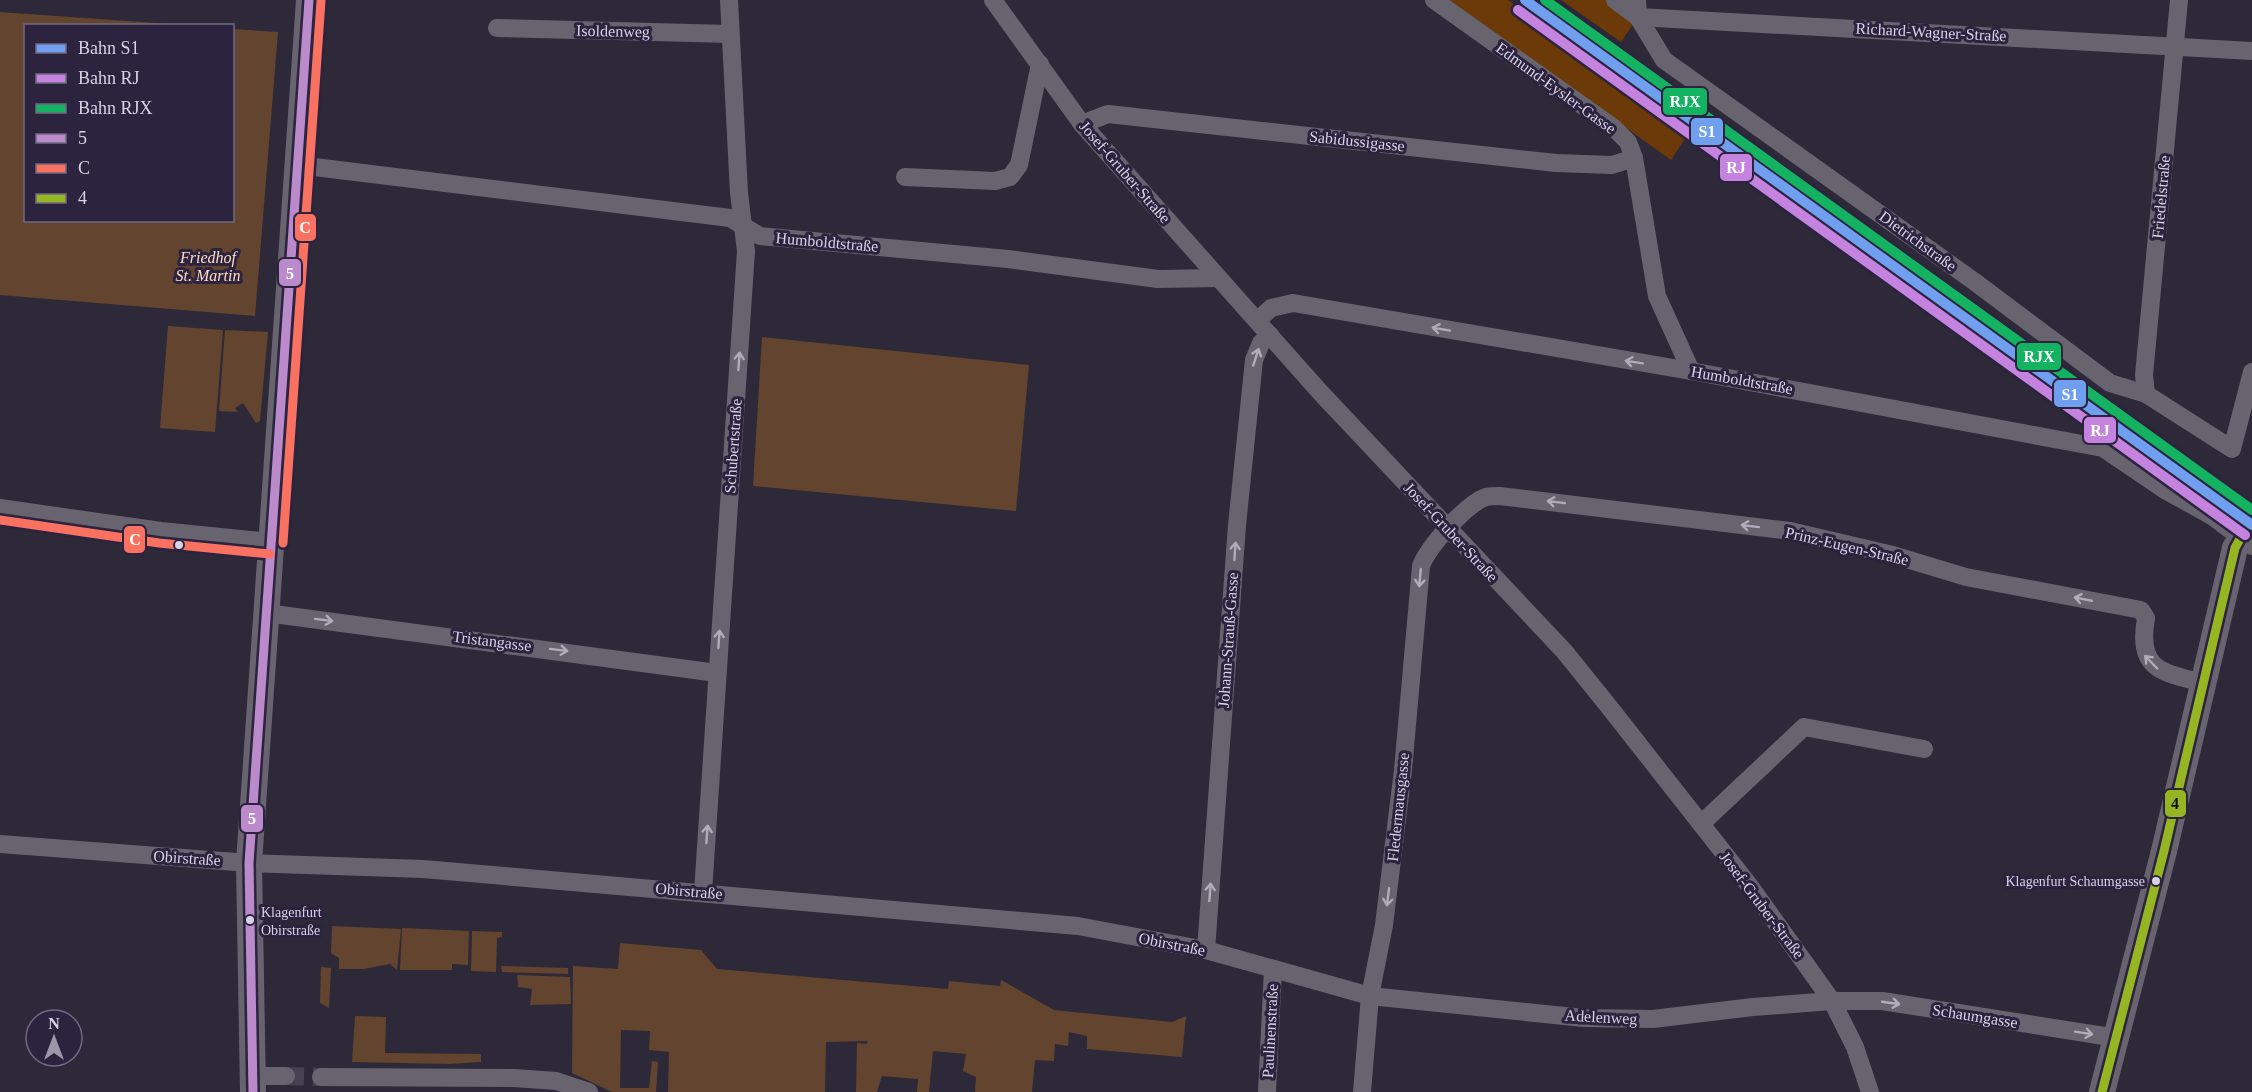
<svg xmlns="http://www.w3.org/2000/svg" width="2252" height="1092" font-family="'Times New Roman',serif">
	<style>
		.green { fill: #63442f }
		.forest { fill: #6c3908 }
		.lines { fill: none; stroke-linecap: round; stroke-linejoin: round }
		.street-tunnel { stroke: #474253; stroke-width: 18; stroke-dasharray: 18 9; stroke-linecap: butt }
		.secondary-tunnel { stroke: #474253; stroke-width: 26; stroke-dasharray: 26 13; stroke-linecap: butt }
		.street { stroke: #67646f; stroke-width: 18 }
		.secondary { stroke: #67646f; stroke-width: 26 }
		.bus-1-casing { stroke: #2c233f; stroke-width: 14 }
		.bus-2-casing { stroke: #2c233f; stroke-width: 14 }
		.bus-3-casing { stroke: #2c233f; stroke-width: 14 }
		.bus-1 { stroke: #ba8aca; stroke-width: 9 }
		.bus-2 { stroke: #f87161; stroke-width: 9 }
		.bus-3 { stroke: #96b522; stroke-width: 9 }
		.rail-1-casing { stroke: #2c233f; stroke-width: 15 }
		.rail-2-casing { stroke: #2c233f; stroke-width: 15 }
		.rail-3-casing { stroke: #2c233f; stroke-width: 15 }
		.rail-1 { stroke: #709ff0; stroke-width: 10 }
		.rail-2 { stroke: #c483df; stroke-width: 10 }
		.rail-3 { stroke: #13b361; stroke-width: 10 }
		.oneway { stroke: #b0acbb }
		.bus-dot { fill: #d7d2e4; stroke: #2c233f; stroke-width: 2 }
		.labels { text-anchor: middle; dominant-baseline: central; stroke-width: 6; stroke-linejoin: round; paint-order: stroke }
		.bus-label { font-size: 14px; fill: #d7d2e4; stroke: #2c233f; text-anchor: end }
		.street-label { font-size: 16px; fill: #d7d2e4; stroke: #2c233f }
		.park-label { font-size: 16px; font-style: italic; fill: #ffdbc1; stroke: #2c233f }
		.line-badge { stroke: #2c233f; stroke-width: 2 }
		.badge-label { font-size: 16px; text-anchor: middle; font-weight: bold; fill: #fff }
		.pale-badge-label { font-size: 16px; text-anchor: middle; font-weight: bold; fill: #111 }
	</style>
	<rect width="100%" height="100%" fill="#2e2939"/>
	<g class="green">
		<path d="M0,12l184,13 -158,1v194h206l1,-191 45,3 -23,284 -255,-21z"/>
		<path d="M168,326l55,4 -8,102 -55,-4z"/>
		<path d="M225,330l43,2 -8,89 -4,2 -13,-20 -8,5 3,4 -19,-1z"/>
		<path d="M762,337l267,28 -13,146 -263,-25z"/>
		<path d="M332,926l69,3 -4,41 -7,-6 -27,5h-24v-11l-8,-5z"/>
		<path d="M402,928l67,3 -1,34 -16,-1v6h-52z"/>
		<path d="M472,931l30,1v5l-5,1 -1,34 -25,-1z"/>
		<path d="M620,943l81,7 16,19 231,20 1,-8 51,5 1,-6 53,30 118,12 14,-6 -4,41 -95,-8v-13l-18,-4 -1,14 -13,-2 -1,17 -19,-1 -3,32h-57l1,-15 -13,-6 3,-17 -33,-3 -4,41h-12l1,-13 -36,-3 -5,16h-21l1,-49 10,1 1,-3 -42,1 -1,50h-157l1,-40 -20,-2 1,-19 -29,-1 -1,58h29l3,-27 6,1 -2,30h-44l-40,-19 1,-107 45,3z"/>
		<path d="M501,966l67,2v6l-66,-2z"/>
		<path d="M321,967l10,1 -2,40 -9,-5z"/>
		<path d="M517,975l53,2 1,27 -41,1 2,-16 -14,-2z"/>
		<path d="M355,1016l31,1 -1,36 96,1v8l-32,2 -97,-2z"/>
	</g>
	<g class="forest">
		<path d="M1449,0h59l182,131 -19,29z"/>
		<path d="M1561,0h54l23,17 -17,25z"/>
	</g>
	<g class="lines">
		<path class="street-tunnel" d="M286,1076l35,1"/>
		<path class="secondary-tunnel" d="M2235,548l17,-31"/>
		<g class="street">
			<path d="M993,0l89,124 238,268 244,259 46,57 139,177 83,116 23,46 15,45"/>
			<path d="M1434,0l180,128 14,14 6,16 23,138 34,75"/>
			<path d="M1615,0l23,17 614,34"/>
			<path d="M1637,0l1,17 26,43 311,222 135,101 36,11 86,55 20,-77"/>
			<path d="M497,28l233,6"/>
			<path d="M1082,124l26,-10 448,49 56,2 22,-7"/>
			<path d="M298,165l432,53 30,18 248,23 150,20 60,-1"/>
			<path d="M905,177l90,4 15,-4 9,-12 21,-101"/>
			<path d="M1258,320l13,-12 22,-5 398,68 412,77 62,42 47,26 40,30"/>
			<path d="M2146,394l-2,-19 35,-375"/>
			<path d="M0,508l161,23 110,11"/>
			<path d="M266,613l451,60"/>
			<path d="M1701,824l103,-97 120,22"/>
			<path d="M0,844l249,19 174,6 655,57 128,24 164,46 214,22 69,1 100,-12 79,-6h50l235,37"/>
			<path d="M703,892l43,-641 -7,-58 -10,-193"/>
			<path d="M1206,950l31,-425 17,-165 7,-17 9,-8"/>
			<path d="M252,1076h34"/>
			<path d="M321,1077l193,1 42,3 33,11"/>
			<path d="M1267,1092l6,-123"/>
			<path d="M1362,1092l8,-96 14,-71 19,-155 18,-204c7,-19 45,-62 65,-69 4,-1 10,-1 14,-1l290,35 103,24 73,22 175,33 5,8c-9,52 15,54 57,65"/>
		</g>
		<g class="secondary">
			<path d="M253,1092l-4,-229 60,-863"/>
			<path d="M2102,1092l62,-241 71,-303"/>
		</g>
		<g class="bus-1-casing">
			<path id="bus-1" d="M253,1092l-4,-229 60,-863"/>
		</g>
		<g class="bus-2-casing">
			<g id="bus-2">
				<path d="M0,520l159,23 111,11"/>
				<path d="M283,543l38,-542"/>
			</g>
		</g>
		<g class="bus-3-casing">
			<path id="bus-3" d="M2102,1092l62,-241 71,-303 17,-31"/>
		</g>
		<use href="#bus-1" class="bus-1"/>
		<use href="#bus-2" class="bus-2"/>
		<use href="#bus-3" class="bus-3"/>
		<g class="rail-1-casing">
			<path id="rail-1" d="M1525,0l727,525"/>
		</g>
		<g class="rail-2-casing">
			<path id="rail-2" d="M1518,10l727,525"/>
		</g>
		<g class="rail-3-casing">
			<path id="rail-3" d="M1545,0l707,510"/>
		</g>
		<use href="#rail-1" class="rail-1"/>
		<use href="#rail-2" class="rail-2"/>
		<use href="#rail-3" class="rail-3"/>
	</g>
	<defs><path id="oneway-shaft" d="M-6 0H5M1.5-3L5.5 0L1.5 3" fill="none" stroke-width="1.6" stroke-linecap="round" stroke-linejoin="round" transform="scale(1.5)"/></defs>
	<g class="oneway">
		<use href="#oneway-shaft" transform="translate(1441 329) rotate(-170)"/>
		<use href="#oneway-shaft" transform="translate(1256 357) rotate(-72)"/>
		<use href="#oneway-shaft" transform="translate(739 361) rotate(-86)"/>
		<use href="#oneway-shaft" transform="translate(1634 362) rotate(-171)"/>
		<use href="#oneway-shaft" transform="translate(1556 502) rotate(-173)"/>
		<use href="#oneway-shaft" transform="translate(1750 526) rotate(-173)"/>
		<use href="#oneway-shaft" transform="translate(1235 551) rotate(-86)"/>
		<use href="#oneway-shaft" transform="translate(1420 578) rotate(95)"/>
		<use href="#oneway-shaft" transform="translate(2083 599) rotate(-169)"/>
		<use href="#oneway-shaft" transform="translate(324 620) rotate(7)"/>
		<use href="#oneway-shaft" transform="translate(719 639) rotate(-86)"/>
		<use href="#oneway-shaft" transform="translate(559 650) rotate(7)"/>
		<use href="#oneway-shaft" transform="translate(2151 662) rotate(-134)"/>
		<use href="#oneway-shaft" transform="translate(707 834) rotate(-86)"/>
		<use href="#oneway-shaft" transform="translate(1210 892) rotate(-86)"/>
		<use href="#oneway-shaft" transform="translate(1388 897) rotate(97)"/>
		<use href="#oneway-shaft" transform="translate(1891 1003) rotate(8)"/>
		<use href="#oneway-shaft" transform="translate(2084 1033) rotate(9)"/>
	</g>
	<g class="bus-dot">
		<circle cx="179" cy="545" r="5"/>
		<circle cx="2156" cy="881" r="5"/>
		<circle cx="250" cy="920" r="5"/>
	</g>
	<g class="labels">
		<g class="bus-label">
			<text x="2145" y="881">Klagenfurt Schaumgasse</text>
			<text x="261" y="912" text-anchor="start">Klagenfurt<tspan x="261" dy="18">Obirstraße</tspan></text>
		</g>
		<g class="street-label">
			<text transform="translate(613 31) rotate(1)">Isoldenweg</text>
			<text transform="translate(1931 32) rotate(3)">Richard-Wagner-Straße</text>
			<text transform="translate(1556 88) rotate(36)">Edmund-Eysler-Gasse</text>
			<text transform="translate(1357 141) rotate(6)">Sabidussigasse</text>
			<text transform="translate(1125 172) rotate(49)">Josef-Gruber-Straße</text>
			<text transform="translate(2161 197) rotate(-85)">Friedelstraße</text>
			<text transform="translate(1918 241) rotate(36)">Dietrichstraße</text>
			<text transform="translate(827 242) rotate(5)">Humboldtstraße</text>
			<text transform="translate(1742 380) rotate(10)">Humboldtstraße</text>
			<text transform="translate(733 446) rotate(-86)">Schubertstraße</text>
			<text transform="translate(1451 532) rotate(47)">Josef-Gruber-Straße</text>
			<text transform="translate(1847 546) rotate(13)">Prinz-Eugen-Straße</text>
			<text transform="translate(1228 640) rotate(-86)">Johann-Strauß-Gasse</text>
			<text transform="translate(492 641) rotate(7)">Tristangasse</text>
			<text transform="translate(1398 807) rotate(-84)">Fledermausgasse</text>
			<text transform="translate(187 858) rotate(4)">Obirstraße</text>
			<text transform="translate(689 891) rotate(5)">Obirstraße</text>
			<text transform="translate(1762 905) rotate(53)">Josef-Gruber-Straße</text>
			<text transform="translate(1172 944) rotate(11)">Obirstraße</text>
			<text transform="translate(1975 1016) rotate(9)">Schaumgasse</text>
			<text transform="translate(1601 1017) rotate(3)">Adelenweg</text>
			<text transform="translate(1270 1031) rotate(-87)">Paulinenstraße</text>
		</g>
		<g class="park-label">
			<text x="208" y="257">Friedhof<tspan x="208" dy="18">St. Martin</tspan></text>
		</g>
	</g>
	<g class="line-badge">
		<rect x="1662" y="87" width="46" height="29" rx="6" fill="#13b361"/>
		<rect x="1690" y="117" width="34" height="29" rx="6" fill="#709ff0"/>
		<rect x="1719" y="153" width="34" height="29" rx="6" fill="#c483df"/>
		<rect x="294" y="213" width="23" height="29" rx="6" fill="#f87161"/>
		<rect x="278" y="258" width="24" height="29" rx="6" fill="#ba8aca"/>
		<rect x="2016" y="342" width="46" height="29" rx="6" fill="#13b361"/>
		<rect x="2053" y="379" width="34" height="29" rx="6" fill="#709ff0"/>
		<rect x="2083" y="416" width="34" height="28" rx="6" fill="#c483df"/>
		<rect x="123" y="525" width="23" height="29" rx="6" fill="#f87161"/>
		<rect x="2164" y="789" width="23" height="29" rx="6" fill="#96b522"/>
		<rect x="240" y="804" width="24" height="29" rx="6" fill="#ba8aca"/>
	</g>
	<g class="badge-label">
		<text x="1685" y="107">RJX</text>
		<text x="1707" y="137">S1</text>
		<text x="1736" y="173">RJ</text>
		<text x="305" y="233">C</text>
		<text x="290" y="279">5</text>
		<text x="2039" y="362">RJX</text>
		<text x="2070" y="400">S1</text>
		<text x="2100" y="436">RJ</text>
		<text x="135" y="545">C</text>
		<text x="252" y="824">5</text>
	</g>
	<g class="pale-badge-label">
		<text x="2175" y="809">4</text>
	</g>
	<rect x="24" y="24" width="210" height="198" fill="#2c233f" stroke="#706981" stroke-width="1.5"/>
	<rect x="36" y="44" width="30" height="9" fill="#709ff0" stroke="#706981" stroke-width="1.5"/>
	<text x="78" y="54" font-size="18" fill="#d7d2e4">Bahn S1</text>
	<rect x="36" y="74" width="30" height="9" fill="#c483df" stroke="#706981" stroke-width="1.5"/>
	<text x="78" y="84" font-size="18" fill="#d7d2e4">Bahn RJ</text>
	<rect x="36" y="104" width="30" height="9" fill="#13b361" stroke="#706981" stroke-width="1.5"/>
	<text x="78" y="114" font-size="18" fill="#d7d2e4">Bahn RJX</text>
	<rect x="36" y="134" width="30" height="9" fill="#ba8aca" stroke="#706981" stroke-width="1.5"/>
	<text x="78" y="144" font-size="18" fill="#d7d2e4">5</text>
	<rect x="36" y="164" width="30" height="9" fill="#f87161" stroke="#706981" stroke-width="1.5"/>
	<text x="78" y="174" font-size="18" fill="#d7d2e4">C</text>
	<rect x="36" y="194" width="30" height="9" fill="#96b522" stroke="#706981" stroke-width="1.5"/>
	<text x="78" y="204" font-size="18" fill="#d7d2e4">4</text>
	<g transform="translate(54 1038)"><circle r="28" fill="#2c233f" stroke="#706981" stroke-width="1.5"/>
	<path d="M0-4.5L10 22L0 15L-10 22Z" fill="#9c97a8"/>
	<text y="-9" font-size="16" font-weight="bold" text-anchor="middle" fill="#d7d2e4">N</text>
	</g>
</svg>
